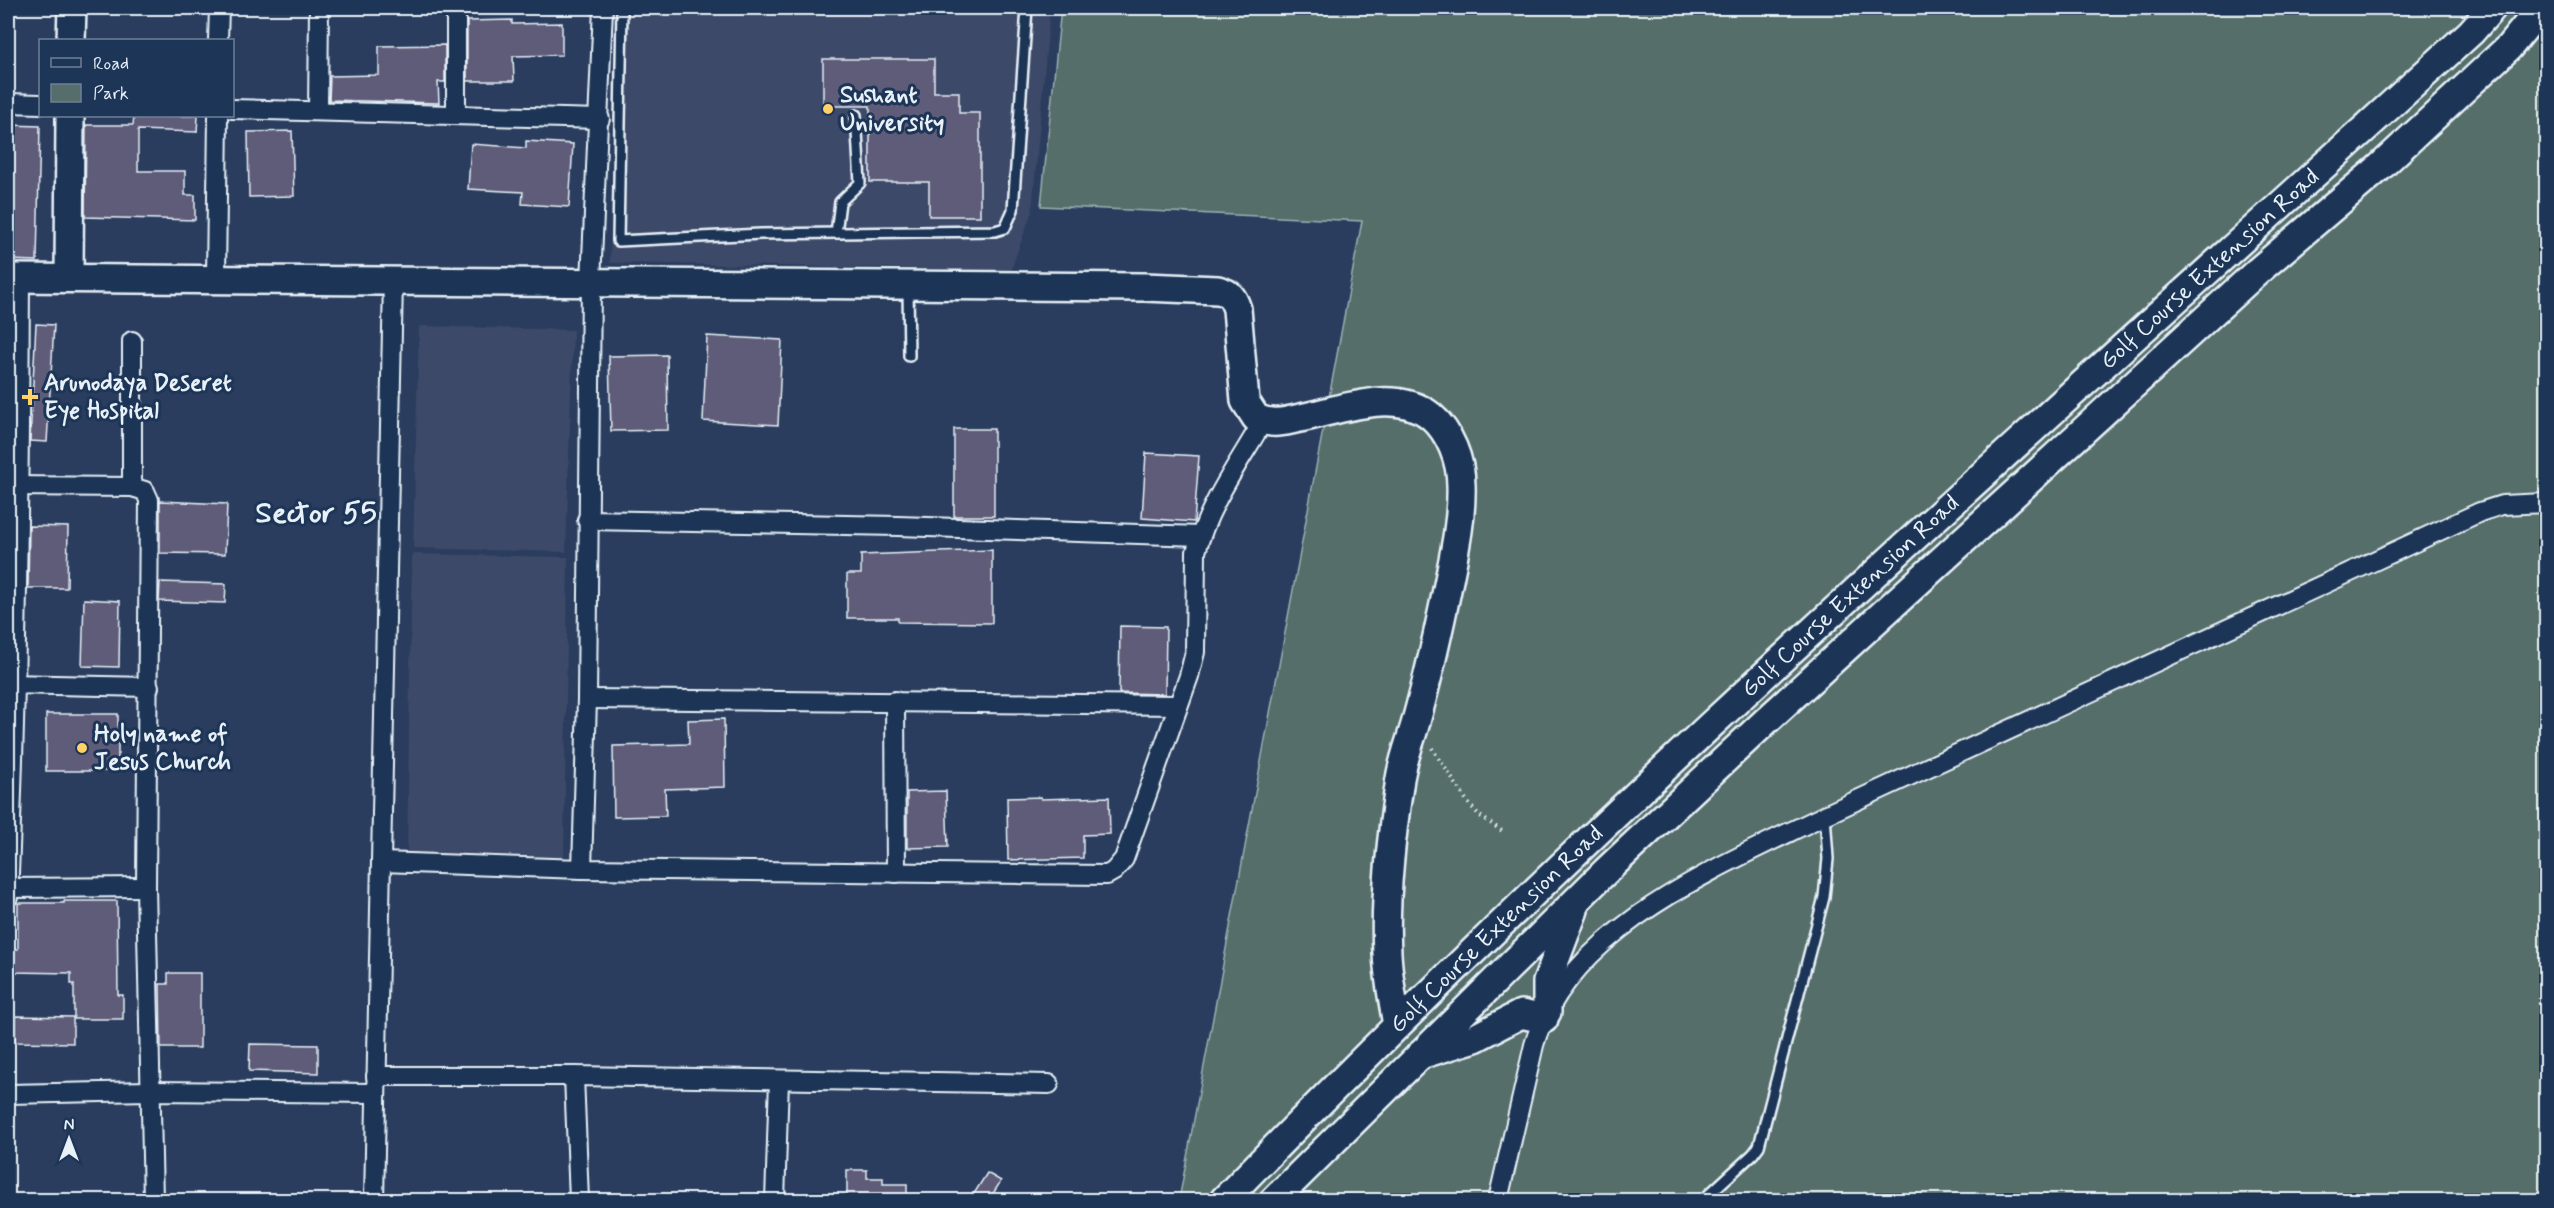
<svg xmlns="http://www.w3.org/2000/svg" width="2554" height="1208" font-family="Mynerve,sans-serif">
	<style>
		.built { fill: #3d4969 }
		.green { fill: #556e6b; stroke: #9eb0b2; stroke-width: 1.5 }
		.building { fill: #5e5b79; stroke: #e8f1f8; stroke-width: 1.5 }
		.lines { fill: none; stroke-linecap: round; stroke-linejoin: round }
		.lane-casing { stroke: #e8f1f8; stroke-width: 14 }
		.street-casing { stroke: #e8f1f8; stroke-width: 22 }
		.secondary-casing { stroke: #e8f1f8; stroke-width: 32 }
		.path { stroke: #e8f1f8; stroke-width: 4; stroke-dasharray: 1.5 4.5; stroke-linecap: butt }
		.lane { stroke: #1d3557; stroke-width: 9 }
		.street { stroke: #1d3557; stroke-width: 18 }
		.secondary { stroke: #1d3557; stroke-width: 27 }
		.poi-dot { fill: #ffd166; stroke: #1d3557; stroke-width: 2 }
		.labels { text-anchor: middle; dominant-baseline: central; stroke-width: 6; stroke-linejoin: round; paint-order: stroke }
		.poi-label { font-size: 24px; font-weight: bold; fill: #e8f1f8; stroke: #1d3557; text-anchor: start }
		.street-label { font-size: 24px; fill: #e8f1f8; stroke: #1d3557 }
		.district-label { font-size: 30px; font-weight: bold; fill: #e8f1f8; stroke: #1d3557 }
	</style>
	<rect width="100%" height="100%" fill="#2a3d5e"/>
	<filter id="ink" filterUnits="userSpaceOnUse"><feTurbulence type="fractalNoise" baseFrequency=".0167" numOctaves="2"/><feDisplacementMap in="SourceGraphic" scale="12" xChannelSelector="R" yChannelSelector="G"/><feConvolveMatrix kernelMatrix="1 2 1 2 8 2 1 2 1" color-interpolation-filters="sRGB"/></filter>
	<g filter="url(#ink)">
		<g class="built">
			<path d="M617,8h433l-18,203 -21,59 -401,-7z"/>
			<path d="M419,326l154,4 -7,222 -153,-4z"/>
			<path d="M412,554l156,3 -4,303 -157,-3z"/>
		</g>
		<path class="green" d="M1061,8h1485v1192h-1367l183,-979 -321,-15z"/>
		<g class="building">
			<path d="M512,20v4l50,-1v32l-49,1 1,25h-47v-60z"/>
			<path d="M445,45v37h-7l1,21 -110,-3 1,-24 49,-1v-29z"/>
			<path d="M823,59h111v33h25v21h21v103h-51v-34h-59v-76h-47z"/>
			<path d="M134,116h64l-1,16 -59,-2v41h47v24h10v25l-110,-3 1,-92h47z"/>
			<path d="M8,125l32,1 -3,135 -29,-1z"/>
			<path d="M292,131l2,65 -45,1 -1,-65z"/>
			<path d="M526,141l47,3 -4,63 -47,-3 1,-12 -55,-3 3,-45 55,4z"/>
			<path d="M36,324l18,1 -7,117 -17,-1z"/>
			<path d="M707,336l75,4 -4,85 -75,-4z"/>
			<path d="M667,355l1,75 -57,1 -2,-75z"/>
			<rect x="954" y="429" width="40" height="87"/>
			<path d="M1146,453l53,3 -5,66 -52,-4z"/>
			<path d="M160,501l67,3 -2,50 -65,-1z"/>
			<path d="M29,526l39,1 -1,61h-39z"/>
			<path d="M992,550v73l-94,-1v-4h-51v-44h14v-19z"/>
			<path d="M160,582l66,2 -1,19 -66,-2z"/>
			<path d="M84,599l36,2 -1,66 -37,-1z"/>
			<path d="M1120,626l46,1 -1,67 -46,-1z"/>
			<rect x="46" y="714" width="72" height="57"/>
			<path d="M724,719l1,68 -60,2 1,27 -52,1 -1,-71 76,-2 -1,-24z"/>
			<path d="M946,791l2,56 -41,1v-56z"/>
			<path d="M1041,797v2l68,-2 1,37 -27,1v23l-75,2 -1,-62z"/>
			<path d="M64,901h53l1,94h5v24h-49v-35h-3v-11l-59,-1v-23h6v-46h46z"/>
			<path d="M168,973h32v75h-39l-1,-64h8z"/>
			<path d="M15,1016l58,1v26l-58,-1z"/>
			<path d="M250,1044l68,1v28l-69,-2z"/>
			<path d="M847,1170h20v8h16v6h24v16h-60z"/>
			<path d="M987,1173l14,8 -12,19h-19z"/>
		</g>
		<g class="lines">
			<g class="lane-casing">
				<g id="lane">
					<path d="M622,8l-4,233 143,-7 234,-3 10,-3 8,-18 14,-202"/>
					<path d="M836,233l4,-31 20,-19 -4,-68"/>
					<path d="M908,289l1,67"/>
					<path d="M1703,1200l50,-46 6,-8 65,-249 4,-38 -3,-44"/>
				</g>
			</g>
			<g class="street-casing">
				<g id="street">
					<path d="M456,8v106"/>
					<path d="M218,40l1,-32"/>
					<path d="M8,103l32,1"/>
					<path d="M232,109l368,10"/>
					<path d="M318,111l1,-103"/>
					<path d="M216,279l2,-163"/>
					<path d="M132,341v146"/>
					<path d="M8,486l124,1 13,4 4,9 -3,387 7,313"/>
					<path d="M587,520l311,6 302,10"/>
					<path d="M8,684l141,3"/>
					<path d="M587,699l591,6"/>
					<path d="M895,701l1,172"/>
					<path d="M381,862l201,7 525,6 7,-4 10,-12 65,-183 6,-24 1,-100c12,-47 43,-89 67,-131"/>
					<path d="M582,869l5,-170 4,-417 12,-274"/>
					<path d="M8,888l138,-1"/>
					<path d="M8,897c9,-207 11,-413 12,-619"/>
					<path d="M376,1076h198l475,8"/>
					<path d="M574,1076l5,124"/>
					<path d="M8,1094l141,-3 226,2"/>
					<path d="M374,1200l19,-919"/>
					<path d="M775,1200l4,-120"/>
					<path d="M1498,1200l36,-155c34,-118 190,-180 291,-230l655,-303 22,-7 44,-2"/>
				</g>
			</g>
			<g class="secondary-casing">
				<g id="secondary">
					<path d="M71,40l1,-32"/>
					<path d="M8,278l1136,9 74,3c12,3 15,7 19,19l8,92 11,17c15,7 28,4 44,0 40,-8 95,-31 131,-2 19,16 30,45 30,69 1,30 -5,60 -11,90 -10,50 -21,100 -35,150 -6,20 -14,40 -16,61 -8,53 -15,114 -12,167 1,24 6,48 10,72"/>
					<path d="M69,278l1,-162"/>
					<path d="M1547,1012v-30l27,-72"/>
					<path d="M1420,1055l55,-17 46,-24 23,5"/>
					<path id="s1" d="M1224,1200c397,-409 826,-784 1247,-1168l21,-24"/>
					<path d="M1274,1200l332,-329 161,-151 491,-449 121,-103 130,-121 32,-39"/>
				</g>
			</g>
			<path class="path" d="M1432,748l37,56 11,12 25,17"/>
			<use href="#lane" class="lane"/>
			<use href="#street" class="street"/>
			<use href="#secondary" class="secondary"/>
		</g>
	</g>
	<g class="poi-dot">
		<circle cx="828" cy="109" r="6"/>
		<path d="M27 388h6v6h6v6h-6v6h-6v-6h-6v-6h6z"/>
		<circle cx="82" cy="748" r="6"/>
	</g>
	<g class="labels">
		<g class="poi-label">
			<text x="840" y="95">Sushant<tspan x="840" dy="28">University</tspan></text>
			<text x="44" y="383">Arunodaya Deseret<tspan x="44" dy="28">Eye Hospital</tspan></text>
			<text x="94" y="734">Holy name of<tspan x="94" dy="28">Jesus Church</tspan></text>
		</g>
		<g class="street-label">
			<text stroke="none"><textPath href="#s1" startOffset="1356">Golf Course Extension Road</textPath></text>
			<text stroke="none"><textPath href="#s1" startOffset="870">Golf Course Extension Road</textPath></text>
			<text stroke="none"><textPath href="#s1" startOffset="384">Golf Course Extension Road</textPath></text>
		</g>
		<g class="district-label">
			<text x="316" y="513">Sector 55</text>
		</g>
	</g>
	<rect width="2554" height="1208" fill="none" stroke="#1d3557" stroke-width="30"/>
	<rect x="15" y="15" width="2524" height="1178" fill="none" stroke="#e8f1f8" stroke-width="2" filter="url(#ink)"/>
	<rect x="39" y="39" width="195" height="78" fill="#1d3557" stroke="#6e8097" stroke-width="1.5"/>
	<rect x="51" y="58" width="30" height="9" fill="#1d3557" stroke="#6e8097" stroke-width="1.5"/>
	<text x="93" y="69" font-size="18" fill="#e8f1f8">Road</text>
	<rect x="51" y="84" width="30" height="18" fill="#556e6b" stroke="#6e8097" stroke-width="1.5"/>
	<text x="93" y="99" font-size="18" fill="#e8f1f8">Park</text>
	<g transform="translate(69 1139)" stroke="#1d3557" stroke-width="4.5" paint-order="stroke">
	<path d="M0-4.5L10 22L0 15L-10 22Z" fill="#e8f1f8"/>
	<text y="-9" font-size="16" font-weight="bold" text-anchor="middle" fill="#e8f1f8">N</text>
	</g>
</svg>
